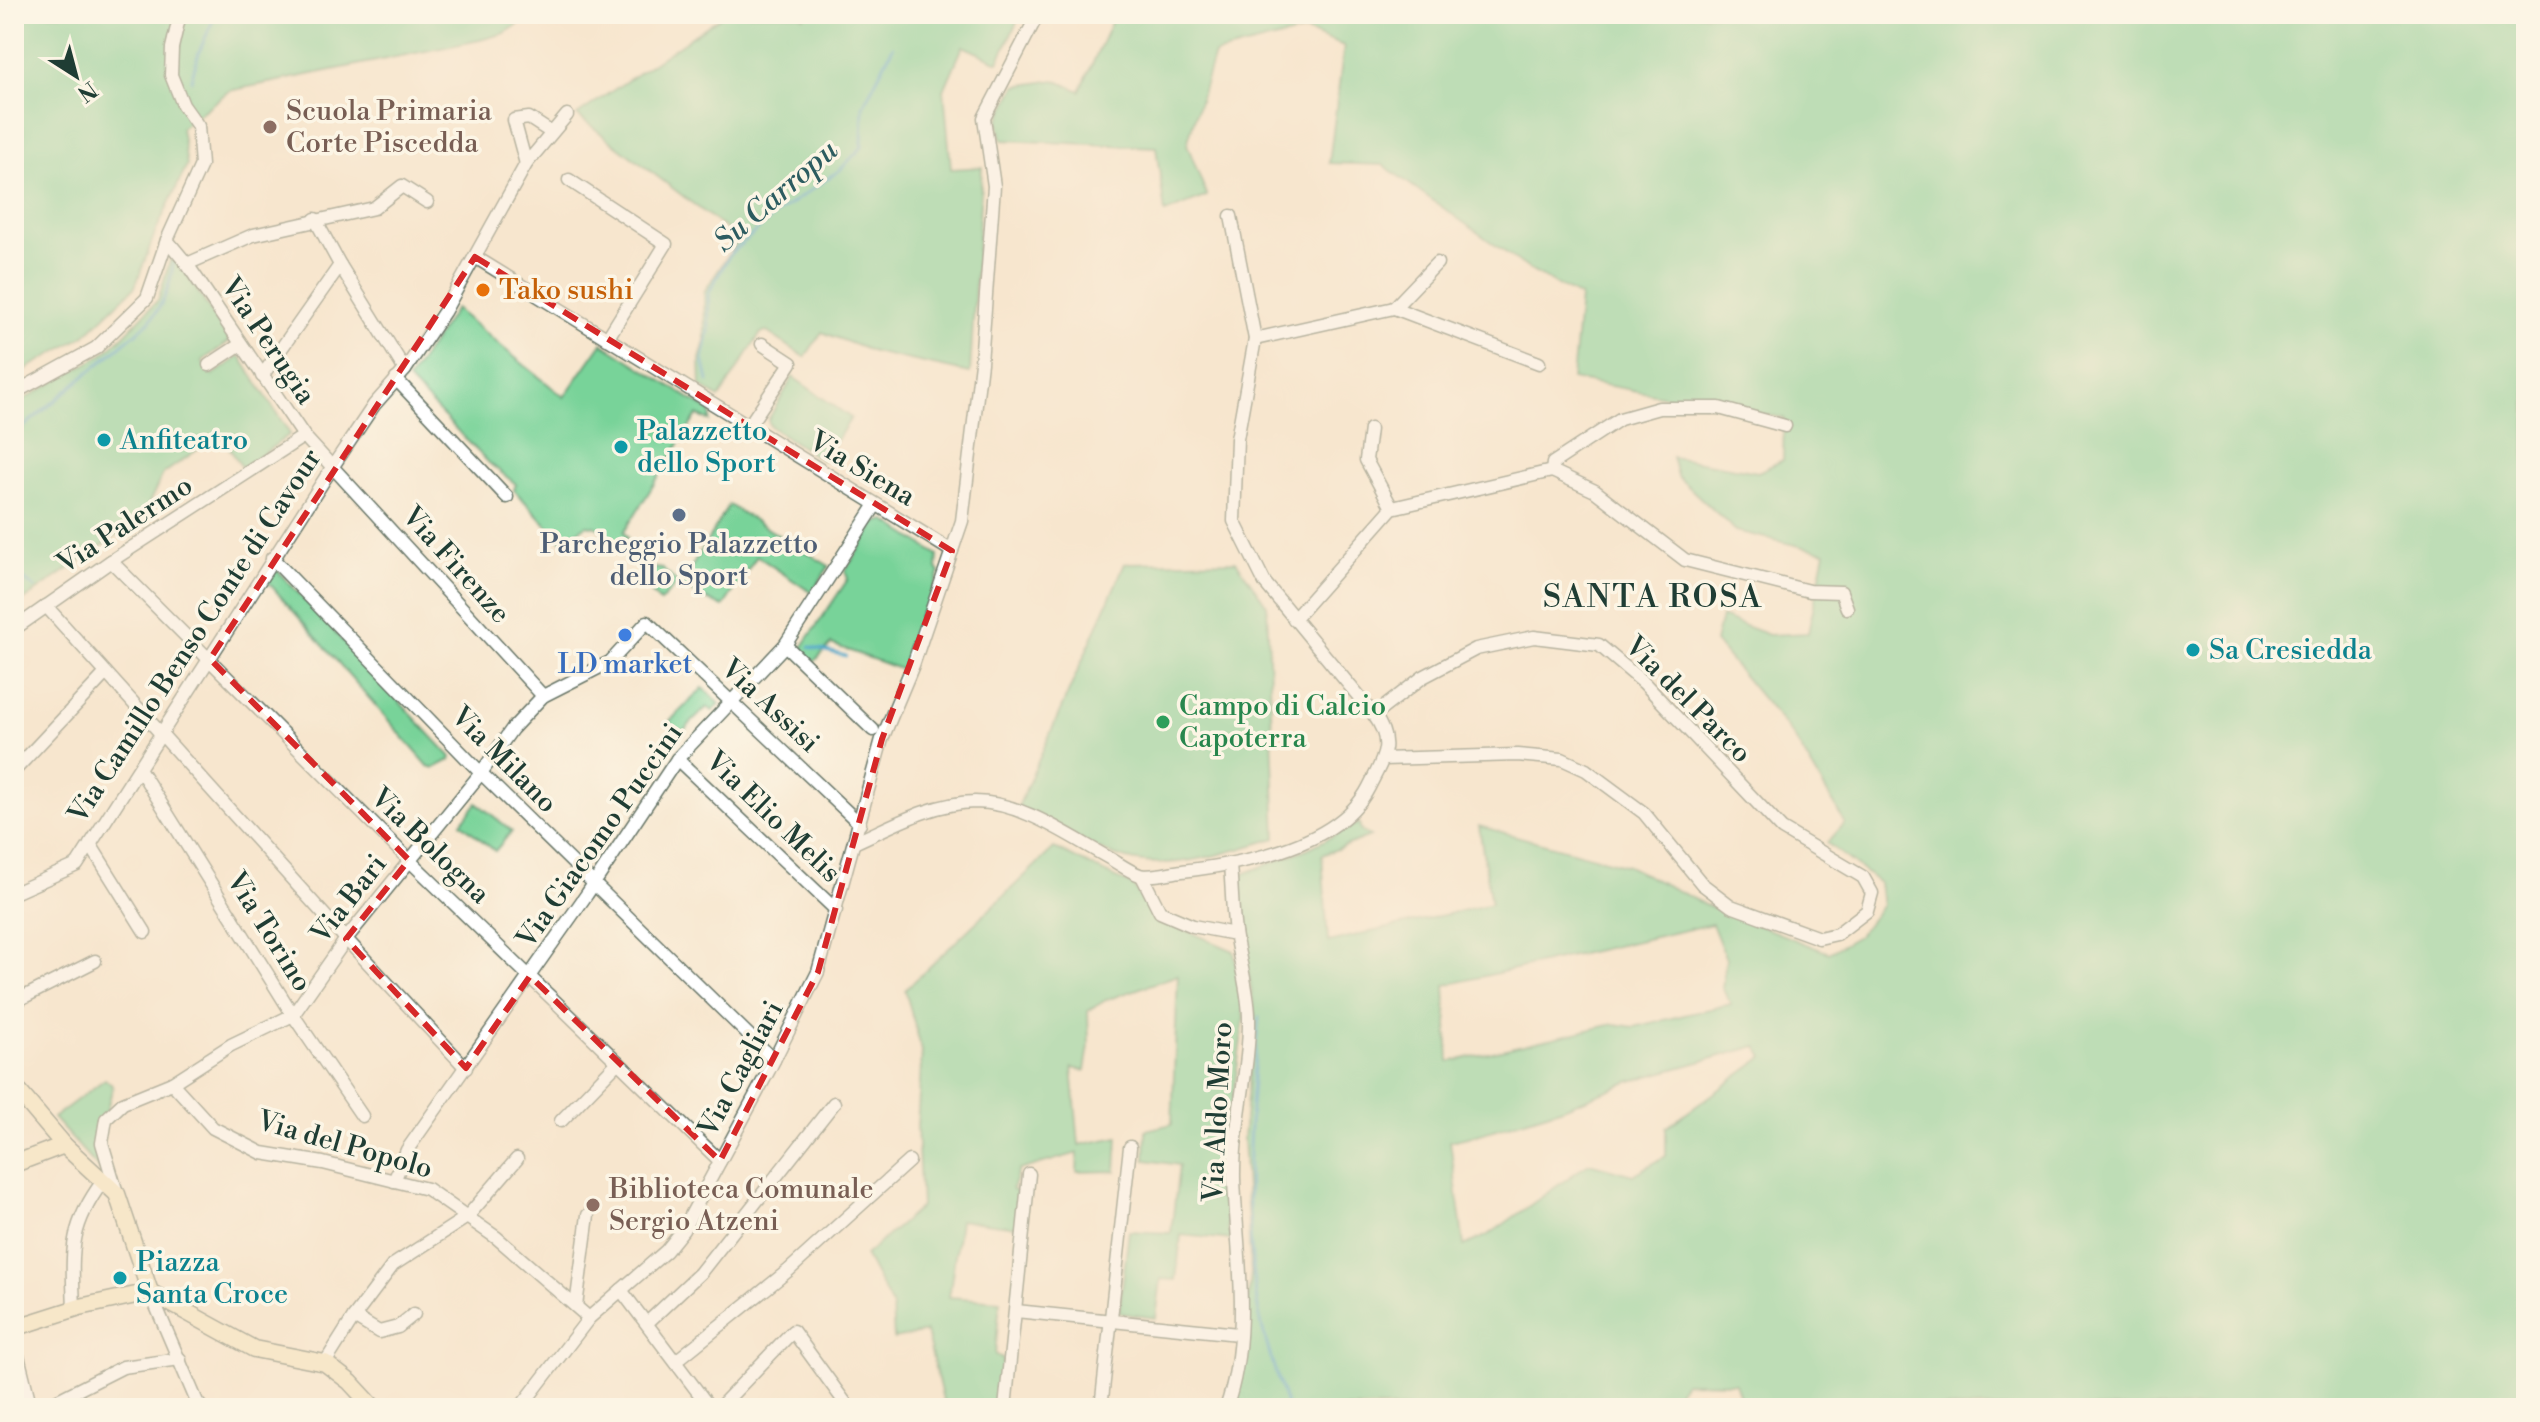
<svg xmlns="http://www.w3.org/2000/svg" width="2540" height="1422" font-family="'Libre Bodoni',serif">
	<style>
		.green { fill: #78d399; stroke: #4c8866; stroke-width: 2; fill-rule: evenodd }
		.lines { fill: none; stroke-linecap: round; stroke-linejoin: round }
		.stream { stroke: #4aa5c8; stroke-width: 3 }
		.street-casing { stroke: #6b786a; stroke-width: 15 }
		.secondary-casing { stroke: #6b786a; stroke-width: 19 }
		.street { stroke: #fff; stroke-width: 12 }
		.secondary { stroke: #f7e8c3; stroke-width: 16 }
		.marked { fill: none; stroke: #d62828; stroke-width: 6; stroke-dasharray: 16 10; stroke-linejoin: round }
		.education-dot { fill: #8d6e63; stroke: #fcf5e5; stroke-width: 3 }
		.food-dot { fill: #e8710a; stroke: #fcf5e5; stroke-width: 3 }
		.culture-dot { fill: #0f9aa8; stroke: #fcf5e5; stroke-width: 3 }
		.service-dot { fill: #5c6f8a; stroke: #fcf5e5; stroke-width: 3 }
		.shop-dot { fill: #3f7fe0; stroke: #fcf5e5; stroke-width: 3 }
		.leisure-dot { fill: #2e9e5b; stroke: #fcf5e5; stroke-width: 3 }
		.labels { text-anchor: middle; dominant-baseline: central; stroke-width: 7; stroke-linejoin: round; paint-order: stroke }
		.education-label { font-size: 28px; fill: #785e54; stroke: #fcf5e5; text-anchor: start }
		.food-label { font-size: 28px; fill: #c56008; stroke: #fcf5e5; text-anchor: start }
		.street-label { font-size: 28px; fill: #1f3d34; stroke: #fcf5e5 }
		.culture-label { font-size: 28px; fill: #0d838f; stroke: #fcf5e5; text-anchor: start }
		.service-label { font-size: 28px; fill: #4e5e75; stroke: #fcf5e5 }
		.shop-label { font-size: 28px; fill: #366cbe; stroke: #fcf5e5 }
		.leisure-label { font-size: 28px; fill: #27864d; stroke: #fcf5e5; text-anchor: start }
		.water-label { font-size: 30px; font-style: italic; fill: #2c5c60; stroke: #fcf5e5 }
		.quarter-label { font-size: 32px; letter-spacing: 2px; fill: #1f3d34; stroke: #fcf5e5 }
	</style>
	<rect width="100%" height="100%" fill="#fcf5e5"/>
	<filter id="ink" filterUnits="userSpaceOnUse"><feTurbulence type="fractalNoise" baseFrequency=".0125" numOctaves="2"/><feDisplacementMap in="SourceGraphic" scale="16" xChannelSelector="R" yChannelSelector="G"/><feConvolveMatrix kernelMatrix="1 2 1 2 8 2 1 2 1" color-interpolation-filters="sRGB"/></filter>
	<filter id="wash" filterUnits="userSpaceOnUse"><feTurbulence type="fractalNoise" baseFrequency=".006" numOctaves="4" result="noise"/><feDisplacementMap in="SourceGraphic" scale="32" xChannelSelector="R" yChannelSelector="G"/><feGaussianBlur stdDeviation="1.8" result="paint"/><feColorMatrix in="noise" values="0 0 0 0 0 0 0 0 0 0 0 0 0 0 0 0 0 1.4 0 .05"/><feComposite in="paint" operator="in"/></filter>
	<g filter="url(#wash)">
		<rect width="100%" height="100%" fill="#f7e6ce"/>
		<g class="green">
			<path d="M14,14h520l-29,19 -25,7 -251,51 -48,37 6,37 -32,68 -20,54 -51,49 -70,40z"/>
			<path d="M725,14h73l6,3 2,-3h215l-23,48 -35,-16 -19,44 7,79 31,-2 -12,206 -97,-21 -51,-20 -17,25 -38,-25 -6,1 -42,65 -18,-12 -1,-27 5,-18 -1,-49 35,-53 -162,-124z"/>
			<path d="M1115,14h231l2,8 16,-8h1162v1394h-782l-9,-25 -50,-1 -19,26h-435l7,-13 13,-122 -8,-135 12,-124 -19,-118v-11l7,-11 66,-26 50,-25 2,8 9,5 -48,19 6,87 163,-38 -12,-78 149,40 76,38 125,49 29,-17 24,-31 -3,-22 -52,-40 18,-20 -53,-89 -77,-92 6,-25 48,18 39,-2 17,-81 -89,-21 -59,-55 -5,-19 86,15 25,-12 1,-42 -212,-39 8,-82 -47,-25 -150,-107 -54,-2 15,-117 -38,-15 -92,23 -27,90 20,52 -42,17 -9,-66 -154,-7 -4,-19 18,-35 39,-6 25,11zM1712,924l14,35 -4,29 9,16 -97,23 -20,-3 -165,38 -4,-77zM1757,1046l7,11 -98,71v28l-33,19 -44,-12 -99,71 -26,12 -14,-105 27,-6 86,-27 68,-27z"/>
			<path d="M171,257l7,4 52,80 -28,20 11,14 27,-19 50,78 -47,35 -23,-35 -57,40 -30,62 -7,2 -7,-4 -105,73v-202l88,-50 21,-19 35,-36z"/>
			<path d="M455,309l109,88 38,-54 109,69 -1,9 -13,-6 -73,117 4,6 -5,3 2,9 -3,3h-8l-5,-6 1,-9 -13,-11 -10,-2 -25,16 -48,-51 2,-6 -27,-21 -81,-83z"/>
			<path d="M793,377l58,41 -28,43 -53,-35 -2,-6z"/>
			<path d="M729,505l100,61 -17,27 -55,-37 -34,51 -43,-21z"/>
			<path d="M881,521h5l52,34 -1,14 3,3 -35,99 -74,-27 -17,18 -13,-13 47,-70 -3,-8 30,-47z"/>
			<path d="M1236,561l31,44 9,233c-43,13 -94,31 -140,23 -34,-5 -85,-38 -118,-54l107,-244z"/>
			<path d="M655,568l7,1 16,14 -18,19 -21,-22 6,-7z"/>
			<path d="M276,569l175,188 -1,3 -17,9 -4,-2 -161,-185z"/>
			<path d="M703,688l17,16 -7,7 -6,-4 -27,27 -11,-12z"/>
			<path d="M477,803l35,28 -17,20 -34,-28z"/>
			<path d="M1054,848l79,38 20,30 81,35 10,67 -12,88 -6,5 1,32 -4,2 5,86 5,9 -52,-5 -5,45 -15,-1 -5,39 -37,-5 10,-82 42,2 8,-68 -34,-5 1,-30 26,-6 6,-149 -72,25 -18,11 1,35 -4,25 -13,-3 7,77 39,-8 -2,34 -39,1 1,-19 -59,17 -7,19 8,4 -3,34 -57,-7 -11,77 51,4 -5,54 8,3 -6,50h-52l-19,-76 -32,7 -2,-33 -27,-51 56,-48 -4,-81 5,-75 -17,-61z"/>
			<path d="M105,1079l8,7 -15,58 8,23 -4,5 -49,-54z"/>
		</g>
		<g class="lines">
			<g class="stream">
				<path d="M191,80l8,-28 17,-38"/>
				<path d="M708,381l-5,-22 6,-28 -1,-37 22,-40 46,-40 64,-44 22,-23 1,-41 30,-59"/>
				<path d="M14,435l135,-113c15,-19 21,-35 24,-59"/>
				<path d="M14,571l21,17"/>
				<path d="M810,647l36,9"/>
				<path d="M1259,1017c-10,92 -16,185 -3,278 5,38 20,77 31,113"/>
			</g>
		</g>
	</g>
	<g filter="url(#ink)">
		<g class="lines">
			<g class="street-casing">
				<g id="street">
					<path d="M552,133l-23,-15 -15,2 12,44 41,-49"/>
					<path d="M569,180l97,64 -59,95"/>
					<path d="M315,219l25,46 65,105"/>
					<path d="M167,240l20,24 117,172 239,260"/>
					<path d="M475,257l477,294"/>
					<path d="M187,264l66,-29 121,-27 28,-22 25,16"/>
					<path d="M1394,308l43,-45"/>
					<path d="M1255,339l139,-31 145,55"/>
					<path d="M209,365l32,-21"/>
					<path d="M262,376l78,-111"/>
					<path d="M396,379l111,118"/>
					<path d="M14,393l82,-45 51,-50 20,-58 34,-75 -3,-39 -15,-21 -12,-30 1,-27 8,-34"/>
					<path d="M748,427l43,-64 -29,-19"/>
					<path d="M1370,429l-4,31 26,48"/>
					<path d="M1552,471l1,-8 67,-44 39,-11h60l66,18"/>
					<path d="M272,558l209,215 293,287"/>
					<path d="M111,561l298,299 311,301"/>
					<path d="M46,606l300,333 120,129"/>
					<path d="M1294,619l98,-111 160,-37 43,20 90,69 124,31 32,1 6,16"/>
					<path d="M14,629l97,-68 193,-125"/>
					<path d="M785,645l88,85"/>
					<path d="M1374,715l49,-38 53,-28 58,-12 65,8 45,38 138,146 81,48 9,16 -5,18 -30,23 -18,4 -88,-32 -29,-22 -58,-71 -58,-43 -24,-11 -45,-4 -134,4"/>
					<path d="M677,759l159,151"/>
					<path d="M140,770l153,245 69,101"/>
					<path d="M14,771l92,-98"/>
					<path d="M856,842c38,-17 76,-39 119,-40 47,0 94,34 134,56 9,5 21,14 31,17 12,3 31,-3 42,-4 61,-7 157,-25 187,-84 14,-28 26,-43 5,-72l-109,-132 -31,-62 3,-82 18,-100 -24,-123"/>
					<path d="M90,844l55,88"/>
					<path d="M1142,876l18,36 33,14 42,8"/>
					<path d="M14,893l63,-28 256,-399 41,-61 31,-35 39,-58 82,-148"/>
					<path d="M14,1002l81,-41"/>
					<path d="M172,1083l41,45 49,25 61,10 104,26 70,49 92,80"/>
					<path d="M561,1121l57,-59"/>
					<path d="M394,1181l13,-31 180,-256 90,-135 108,-114 90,-139"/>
					<path d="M117,1193l-15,-50 4,-24 17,-16 49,-20 59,-38 62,-30 53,-76 135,-166 31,-44 31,-33 67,-34 37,-40 213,202"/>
					<path d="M621,1290l89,118"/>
					<path d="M150,1292l47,110 5,6"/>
					<path d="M576,1306l12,-91"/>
					<path d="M74,1309c-2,-56 -6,-81 29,-128"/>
					<path d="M1016,1311l222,23"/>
					<path d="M354,1317l25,15 19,-5 16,-13"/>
					<path d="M647,1323l53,-50 134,-170"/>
					<path d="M14,1340l17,68"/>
					<path d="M676,1361l113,-91 120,-109"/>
					<path d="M325,1363l29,-46 39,-52 74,-48 50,-58"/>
					<path d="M42,1408l81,-41 57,-8"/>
					<path d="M298,1408l4,-3"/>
					<path d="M520,1408l69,-90 77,-67 17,-21 86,-160 49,-98 64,-233 31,-74 49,-144 19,-158 13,-177 -10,-68 54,-104"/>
					<path d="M719,1408l74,-77 56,77"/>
					<path d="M1005,1408l24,-234"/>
					<path d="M1101,1408l29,-261"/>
					<path d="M1226,1408c26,-73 11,-154 8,-229 -1,-55 16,-109 15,-163 -1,-29 -10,-56 -14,-84 -3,-22 -3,-45 -5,-67"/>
				</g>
			</g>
			<g class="secondary-casing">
				<g id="secondary">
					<path d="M14,1086l50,59 53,49 33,98"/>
					<path d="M14,1164l50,-19"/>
					<path d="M150,1292l104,57 71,14 25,19 24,26"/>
					<path d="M14,1328l66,-21 70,-15"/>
				</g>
			</g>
			<use href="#street" class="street"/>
			<use href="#secondary" class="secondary"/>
		</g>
	</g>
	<path d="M0 0H2540V1422H0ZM475,257l477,294 -70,188 -64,233 -98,189 -190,-185 -64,92 -120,-129 63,-79 -199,-201z" fill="#f7e6ce" fill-opacity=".55" fill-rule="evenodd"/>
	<path class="marked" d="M475,257l477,294 -70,188 -64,233 -98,189 -190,-185 -64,92 -120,-129 63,-79 -199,-201z"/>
	<g class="education-dot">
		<circle cx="270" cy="127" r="8"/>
		<circle cx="593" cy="1205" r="8"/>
	</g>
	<circle class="food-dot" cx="483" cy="290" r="8"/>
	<g class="culture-dot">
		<circle cx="104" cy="440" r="8"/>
		<circle cx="621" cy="447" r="8"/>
		<circle cx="2193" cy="650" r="8"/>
		<circle cx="120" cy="1278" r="8"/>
	</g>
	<circle class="service-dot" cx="679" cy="515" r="8"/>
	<circle class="shop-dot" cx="625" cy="635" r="8"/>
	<circle class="leisure-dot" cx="1163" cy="722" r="8"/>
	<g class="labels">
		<g class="education-label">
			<text x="286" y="111">Scuola Primaria<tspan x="286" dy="32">Corte Piscedda</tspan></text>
			<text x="609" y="1189">Biblioteca Comunale<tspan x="609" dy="32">Sergio Atzeni</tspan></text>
		</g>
		<g class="food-label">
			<text x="499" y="290">Tako sushi</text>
		</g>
		<g class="street-label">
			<text transform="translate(268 341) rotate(56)">Via Perugia</text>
			<text transform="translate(862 469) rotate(31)">Via Siena</text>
			<text transform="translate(125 525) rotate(-33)">Via Palermo</text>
			<text transform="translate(456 565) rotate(48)">Via Firenze</text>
			<text transform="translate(195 636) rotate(-57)">Via Camillo Benso Conte di Cavour</text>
			<text transform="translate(1688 700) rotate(45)">Via del Parco</text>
			<text transform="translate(770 706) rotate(43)">Via Assisi</text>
			<text transform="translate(504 760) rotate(45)">Via Milano</text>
			<text transform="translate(773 817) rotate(44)">Via Elio Melis</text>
			<text transform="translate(600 836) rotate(-55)">Via Giacomo Puccini</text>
			<text transform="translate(430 846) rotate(44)">Via Bologna</text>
			<text transform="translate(349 899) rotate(-52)">Via Bari</text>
			<text transform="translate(269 932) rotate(58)">Via Torino</text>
			<text transform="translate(741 1069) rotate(-62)">Via Cagliari</text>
			<text transform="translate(1218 1112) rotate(-87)">Via Aldo Moro</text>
			<text transform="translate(345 1145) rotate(16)">Via del Popolo</text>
		</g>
		<g class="culture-label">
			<text x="637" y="431">Palazzetto<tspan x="637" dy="32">dello Sport</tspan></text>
			<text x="120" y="440">Anfiteatro</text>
			<text x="2209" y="650">Sa Cresiedda</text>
			<text x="136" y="1262">Piazza<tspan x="136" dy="32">Santa Croce</tspan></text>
		</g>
		<g class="service-label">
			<text x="679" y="544">Parcheggio Palazzetto<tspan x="679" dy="32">dello Sport</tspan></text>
		</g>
		<g class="shop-label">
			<text x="625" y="664">LD market</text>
		</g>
		<g class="leisure-label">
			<text x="1179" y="706">Campo di Calcio<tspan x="1179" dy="32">Capoterra</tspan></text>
		</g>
		<g class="water-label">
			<text transform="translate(776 196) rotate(-41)">Su Carropu</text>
		</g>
		<g class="quarter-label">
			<text x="1653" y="597">SANTA ROSA</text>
		</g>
	</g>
	<rect width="2540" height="1422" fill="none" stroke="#fcf5e5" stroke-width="48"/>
	<g transform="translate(76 76) rotate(144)" stroke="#fcf5e5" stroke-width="6" paint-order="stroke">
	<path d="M0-6L14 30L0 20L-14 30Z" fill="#1f3d34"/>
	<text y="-12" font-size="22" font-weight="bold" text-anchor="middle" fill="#1f3d34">N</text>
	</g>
</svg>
